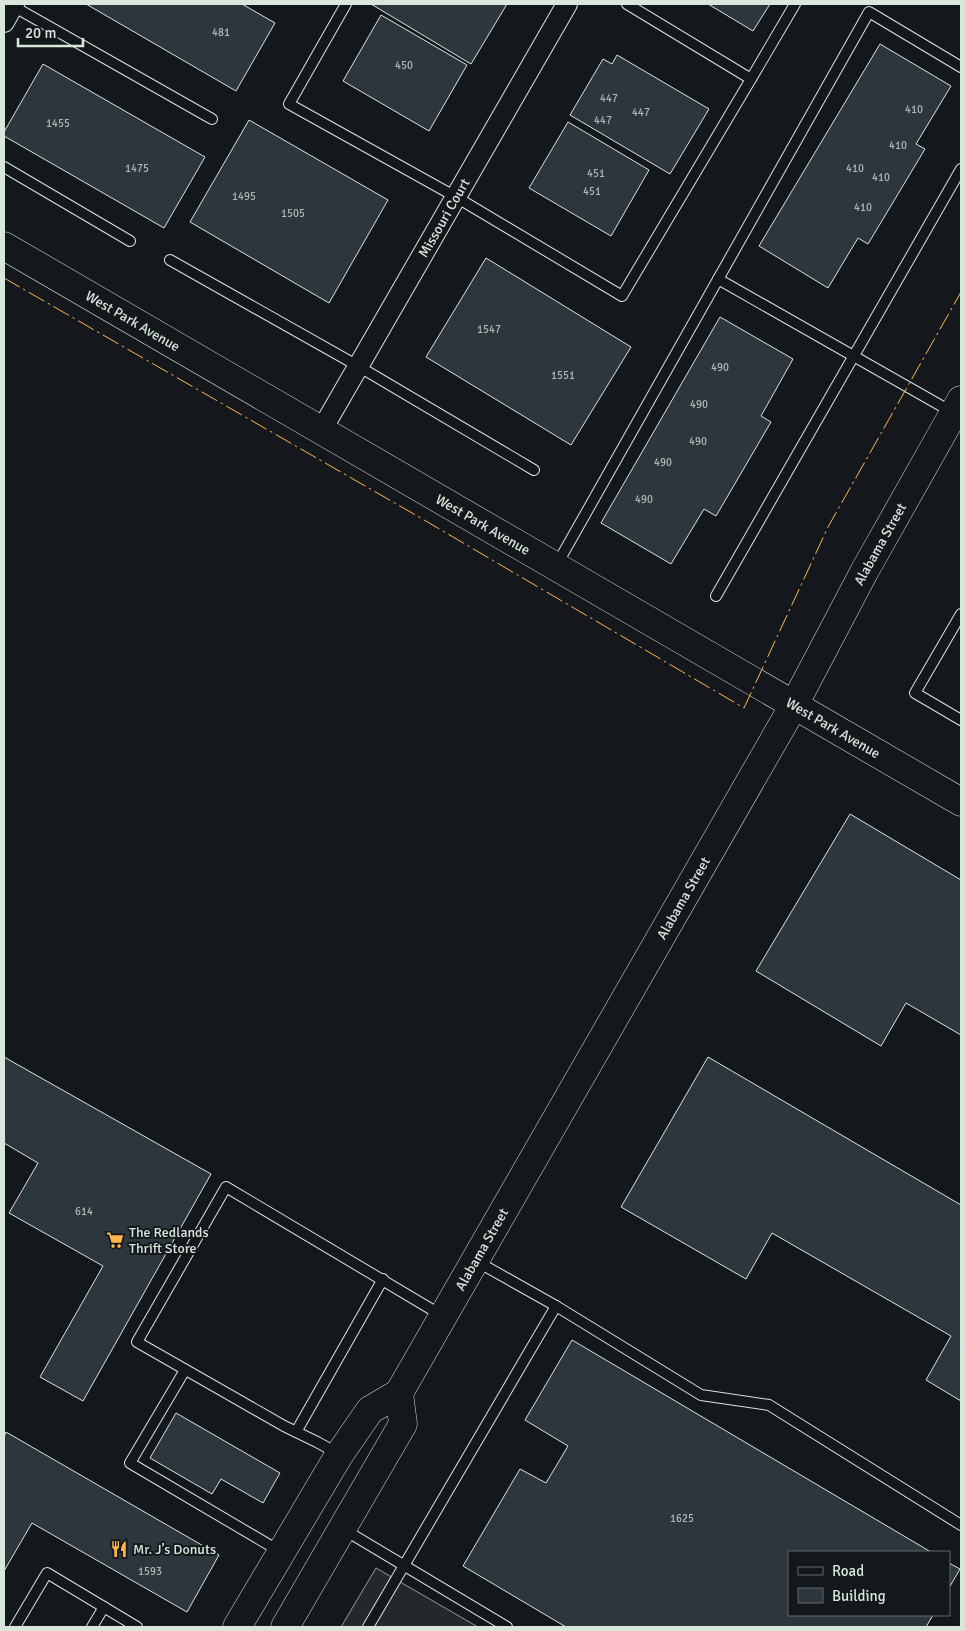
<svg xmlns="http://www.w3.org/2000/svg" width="965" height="1631" font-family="Signika,sans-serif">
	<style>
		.parking { fill: #24282b; stroke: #939e99 }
		.building { fill: #2c363c; stroke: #d8e6dc }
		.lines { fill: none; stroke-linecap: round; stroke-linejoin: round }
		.lane-casing { stroke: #d8e6dc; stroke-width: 12 }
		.street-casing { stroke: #d8e6dc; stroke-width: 22 }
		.secondary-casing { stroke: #d8e6dc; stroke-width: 29 }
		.lane { stroke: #14181c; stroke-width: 10 }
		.street { stroke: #14181c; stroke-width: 20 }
		.secondary { stroke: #14181c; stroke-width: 28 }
		.power { stroke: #ffb74d; stroke-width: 1; stroke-dasharray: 18 4 2.5 4; stroke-linecap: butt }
		.labels { text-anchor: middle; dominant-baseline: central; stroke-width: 4; stroke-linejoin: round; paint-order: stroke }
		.number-label { font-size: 11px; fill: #adbab4 }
		.street-label { font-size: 14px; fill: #d8e6dc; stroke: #14181c }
		.poi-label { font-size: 14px; fill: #d8e6dc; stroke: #14181c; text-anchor: start }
	</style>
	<rect width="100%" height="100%" fill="#14181c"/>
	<path class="parking" d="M376,1568l102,59h-137z"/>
	<g class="building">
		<path d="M86,4h156l33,19 -39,68z"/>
		<path d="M371,4h136l-36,60z"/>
		<path d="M708,4h62l-17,27z"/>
		<path d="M381,15l86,50 -38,66 -86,-50z"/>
		<path d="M880,44l71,42 -35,58 9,5 -57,95 -10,-6 -30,50 -69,-42z"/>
		<path d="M617,55l92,54 -39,65 -100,-59 33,-56 9,5z"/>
		<path d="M43,64l162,93 -41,71 -160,-92v-4z"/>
		<path d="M249,120l139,80 -59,103 -139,-81z"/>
		<path d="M568,122l81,48 -38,66 -82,-48z"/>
		<path d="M486,258l145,89 -60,98 -145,-88z"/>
		<path d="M720,317l73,42 -32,57 10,6 -55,94 -12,-7 -33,55 -70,-41z"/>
		<path d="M850,814l111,66v155l-55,-32 -25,43 -125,-75z"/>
		<path d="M4,1057l207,117 -128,227 -43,-24 63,-111 -94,-53 29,-50 -34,-20z"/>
		<path d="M708,1057l253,148v196l-35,-21 25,-44 -179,-103 -26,46 -125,-72z"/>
		<path d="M572,1340l359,212h-142v63h144l-7,12h-360l-103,-61 57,-97 26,14 22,-37 -43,-26z"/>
		<path d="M176,1413l104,60 -17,30 -42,-24 -9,15 -62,-36z"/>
		<path d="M6,1432l213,123 -32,57 -155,-89 -28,48v-134z"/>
		<path d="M949,1563l11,6 -11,19z"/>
	</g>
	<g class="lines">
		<g class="lane-casing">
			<g id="lane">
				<path d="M346,4l-57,100 167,93 166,99 129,-217 -124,-75"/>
				<path d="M11,5l201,114"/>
				<path d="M751,79l44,-75"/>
				<path d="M4,167l126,74"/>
				<path d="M170,260l188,106 176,104"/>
				<path d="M718,279l234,133"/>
				<path d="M556,566l313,-554 92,55"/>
				<path d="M716,596l245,-427"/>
				<path d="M961,614l-46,79 46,27"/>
				<path d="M476,1261l80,45 145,89 68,10 192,120"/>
				<path d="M185,1370l-55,93 151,89"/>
				<path d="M296,1432l87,-153"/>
				<path d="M339,1454l-22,-12 -33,-16 -147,-84 89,-155 215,128"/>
				<path d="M343,1529l164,98"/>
				<path d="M15,1627l32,-54 90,54"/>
				<path d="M92,1627l12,-20"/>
				<path d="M368,1627l188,-321"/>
			</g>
		</g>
		<g class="street-casing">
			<g id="street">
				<path d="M4,22l10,-18"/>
				<path id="s1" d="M321,431l246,-427"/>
			</g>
		</g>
		<g class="secondary-casing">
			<g id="secondary">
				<path id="s2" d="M4,246l957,556"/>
				<path id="s3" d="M237,1627l102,-172 31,-45 29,-17 395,-688 70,-133 97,-172"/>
				<path d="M285,1627l118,-203 -4,-31"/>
			</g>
		</g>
		<use href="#lane" class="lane"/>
		<use href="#street" class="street"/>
		<use href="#secondary" class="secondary"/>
		<path class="power" d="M4,278l415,239 325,191 84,-181 133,-235"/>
	</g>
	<defs>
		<g id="supermarket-bare" transform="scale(1.35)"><path d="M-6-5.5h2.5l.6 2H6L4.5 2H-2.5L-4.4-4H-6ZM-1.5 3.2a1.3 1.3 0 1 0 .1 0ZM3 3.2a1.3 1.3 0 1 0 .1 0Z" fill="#ffb74d" stroke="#14181c" stroke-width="2.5" paint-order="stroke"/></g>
		<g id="restaurant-bare" transform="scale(1.35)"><path d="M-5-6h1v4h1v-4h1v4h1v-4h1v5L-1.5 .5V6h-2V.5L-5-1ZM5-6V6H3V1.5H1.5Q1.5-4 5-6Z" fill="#ffb74d" stroke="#14181c" stroke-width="2.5" paint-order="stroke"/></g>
	</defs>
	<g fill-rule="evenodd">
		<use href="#supermarket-bare" x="115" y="1240"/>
		<use href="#restaurant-bare" x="119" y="1549"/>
	</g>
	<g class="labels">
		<g class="number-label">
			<text x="221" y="32">481</text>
			<text x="404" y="65">450</text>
			<text x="609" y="98">447</text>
			<text x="914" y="109">410</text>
			<text x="641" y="112">447</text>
			<text x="603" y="120">447</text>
			<text x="58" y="123">1455</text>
			<text x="898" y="145">410</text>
			<text x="137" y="168">1475</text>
			<text x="855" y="168">410</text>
			<text x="596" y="173">451</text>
			<text x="881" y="177">410</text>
			<text x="592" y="191">451</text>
			<text x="244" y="196">1495</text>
			<text x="863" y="207">410</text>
			<text x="293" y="213">1505</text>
			<text x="489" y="329">1547</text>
			<text x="720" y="367">490</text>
			<text x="563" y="375">1551</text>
			<text x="699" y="404">490</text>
			<text x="698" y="441">490</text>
			<text x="663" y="462">490</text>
			<text x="644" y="499">490</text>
			<text x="84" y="1211">614</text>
			<text x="682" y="1518">1625</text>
			<text x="150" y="1571">1593</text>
		</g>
		<g class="street-label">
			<text stroke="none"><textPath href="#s1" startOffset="246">Missouri Court</textPath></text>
			<text stroke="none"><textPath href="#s2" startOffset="149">West Park Avenue</textPath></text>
			<text stroke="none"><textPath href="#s2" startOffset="554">West Park Avenue</textPath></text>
			<text stroke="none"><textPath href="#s3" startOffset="1264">Alabama Street</textPath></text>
			<text stroke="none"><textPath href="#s2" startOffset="959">West Park Avenue</textPath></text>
			<text stroke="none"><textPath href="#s3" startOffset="859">Alabama Street</textPath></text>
			<text stroke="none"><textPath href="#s3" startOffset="454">Alabama Street</textPath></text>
		</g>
		<g class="poi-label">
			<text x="129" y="1232">The Redlands<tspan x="129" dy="16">Thrift Store</tspan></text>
			<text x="133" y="1549">Mr. J’s Donuts</text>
		</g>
	</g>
	<rect width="965" height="1631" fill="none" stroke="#d8e6dc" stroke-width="10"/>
	<rect x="788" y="1551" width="162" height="65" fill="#14181c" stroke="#626a69"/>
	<rect x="798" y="1567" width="25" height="8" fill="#14181c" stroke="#626a69"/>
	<text x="832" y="1576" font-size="15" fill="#d8e6dc">Road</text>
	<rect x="798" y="1588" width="25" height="15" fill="#2c363c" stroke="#626a69"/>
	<text x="832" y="1601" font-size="15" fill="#d8e6dc">Building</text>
	<path d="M18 38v8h65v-8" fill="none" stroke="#d8e6dc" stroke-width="2.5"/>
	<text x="25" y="38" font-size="15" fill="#d8e6dc" stroke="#14181c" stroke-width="4" paint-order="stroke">20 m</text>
</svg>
